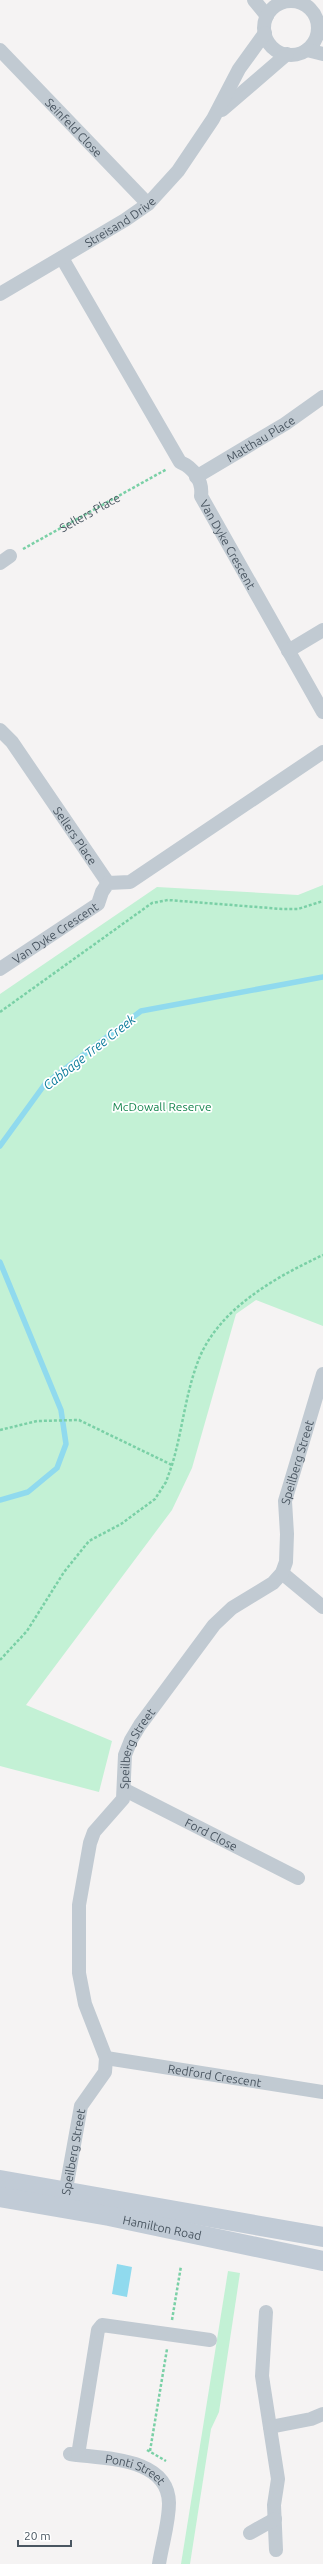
<svg xmlns="http://www.w3.org/2000/svg" width="323" height="2564" font-family="Ubuntu,sans-serif">
	<style>
		.green { fill: #c3f1d5 }
		.water { fill: #90daee }
		.lines { fill: none; stroke-linecap: round; stroke-linejoin: round }
		.stream { stroke: #90daee; stroke-width: 5.5 }
		.path { stroke: #7ad0a6; stroke-width: 2.5; stroke-dasharray: 3 2; stroke-linecap: butt }
		.minor { stroke: #c1cad2; stroke-width: 14 }
		.secondary { stroke: #c1cbd6; stroke-width: 20 }
		.labels { text-anchor: middle; dominant-baseline: central; stroke-width: 3.5; stroke-linejoin: round; paint-order: stroke }
		.street-label { font-size: 12px; fill: #4a5661; stroke: #fff }
		.park-label { font-size: 12px; fill: #17864f; stroke: #fff }
		.water-label { font-size: 13px; font-style: italic; fill: #0c7c9b; stroke: #fff }
	</style>
	<rect width="100%" height="100%" fill="#f5f3f3"/>
	<g class="green">
		<path d="M323,885v441l-67,-26 -20,14 -44,154 -20,42 -146,195 86,36 -13,51 -99,-26v-772l157,-107 141,8z"/>
		<path d="M228,2271l12,2 -21,139 -8,17 -21,135h-9z"/>
	</g>
	<path class="water" d="M117,2264l15,3 -5,30 -15,-3z"/>
	<g class="lines">
		<g class="stream">
			<path d="M0,1146l45,-62 96,-73 182,-34"/>
			<path d="M0,1262l61,148 5,34 -9,24 -29,24 -28,8"/>
		</g>
		<g class="path">
			<path id="s1" d="M23,549l144,-80"/>
			<path d="M0,1012l152,-109 16,-3 114,9h16l25,-8"/>
			<path d="M0,1430l37,-9 42,-1 93,45"/>
			<path d="M0,1660l27,-29 37,-59 25,-31 32,-17 34,-25 11,-17 6,-17c10,-33 13,-68 25,-101 19,-54 77,-86 126,-109"/>
			<path d="M172,2320l9,-54"/>
			<path d="M147,2450l19,11"/>
			<path d="M150,2451l17,-102"/>
		</g>
		<g class="minor">
			<path d="M254,0l13,16"/>
			<circle cx="291" cy="28" r="27"/>
			<path id="s2" d="M0,50l148,154"/>
			<path d="M307,50l16,4"/>
			<path d="M222,110l65,-56"/>
			<path id="s3" d="M62,258l118,204c14,6 23,19 21,34l122,216"/>
			<path id="s4" d="M0,294l125,-74 23,-16 30,-33 35,-52 26,-50 26,-36"/>
			<path id="s5" d="M196,477l89,-53 38,-27"/>
			<path d="M0,563l10,-7"/>
			<path d="M288,651l35,-21"/>
			<path id="s6" d="M0,730l12,12 96,141"/>
			<path id="s7" d="M0,969l98,-65 4,-12 6,-9 22,-1 193,-130"/>
			<path d="M282,1573l41,34"/>
			<path id="s8" d="M125,1790l173,88"/>
			<path id="s9" d="M106,2058l217,34"/>
			<path id="s10" d="M64,2200l17,-94 24,-34 1,-14 -21,-54 -6,-31v-68l11,-62 4,-11 29,-33 2,-44 6,-15 9,-15 74,-100 18,-17 41,-25 9,-10 4,-11 1,-28 -2,-33 38,-127"/>
			<path d="M266,2312l-4,64 16,103 -4,26 2,45"/>
			<path d="M270,2427l41,-8 12,-5"/>
			<path id="s11" d="M70,2454c35,5 98,3 99,49 0,20 -7,41 -10,61"/>
			<path d="M78,2455l20,-125 4,-5 108,15"/>
			<path d="M250,2533l25,-14"/>
		</g>
		<g class="secondary">
			<path d="M0,2180l323,57"/>
			<path id="s12" d="M0,2197l109,19 214,45"/>
		</g>
	</g>
	<g class="labels">
		<g class="street-label">
			<text stroke="none"><textPath href="#s2" startOffset="107">Seinfeld Close</textPath></text>
			<text stroke="none"><textPath href="#s4" startOffset="140">Streisand Drive</textPath></text>
			<text stroke="none"><textPath href="#s5" startOffset="75">Matthau Place</textPath></text>
			<text stroke="none"><textPath href="#s1" startOffset="76">Sellers Place</textPath></text>
			<text stroke="none"><textPath href="#s3" startOffset="334">Van Dyke Crescent</textPath></text>
			<text stroke="none"><textPath href="#s6" startOffset="130">Sellers Place</textPath></text>
			<text stroke="none"><textPath href="#s7" startOffset="66">Van Dyke Crescent</textPath></text>
			<text stroke="none"><textPath href="#s10" startOffset="829">Speilberg Street</textPath></text>
			<text stroke="none"><textPath href="#s10" startOffset="481">Speilberg Street</textPath></text>
			<text stroke="none"><textPath href="#s8" startOffset="97">Ford Close</textPath></text>
			<text stroke="none"><textPath href="#s9" startOffset="110">Redford Crescent</textPath></text>
			<text stroke="none"><textPath href="#s10" startOffset="49">Speilberg Street</textPath></text>
			<text stroke="none"><textPath href="#s12" startOffset="165">Hamilton Road</textPath></text>
			<text stroke="none"><textPath href="#s11" startOffset="68">Ponti Street</textPath></text>
		</g>
		<g class="park-label">
			<text x="162" y="1106">McDowall Reserve</text>
		</g>
		<g class="water-label">
			<text transform="translate(89 1052) rotate(-38)">Cabbage Tree Creek</text>
		</g>
	</g>
	<path d="M18 2540v6h53v-6" fill="none" stroke="#4a5661" stroke-width="2"/>
	<text x="24" y="2540" font-size="12" fill="#4a5661" stroke="#ffffff" stroke-width="3" paint-order="stroke">20 m</text>
</svg>
